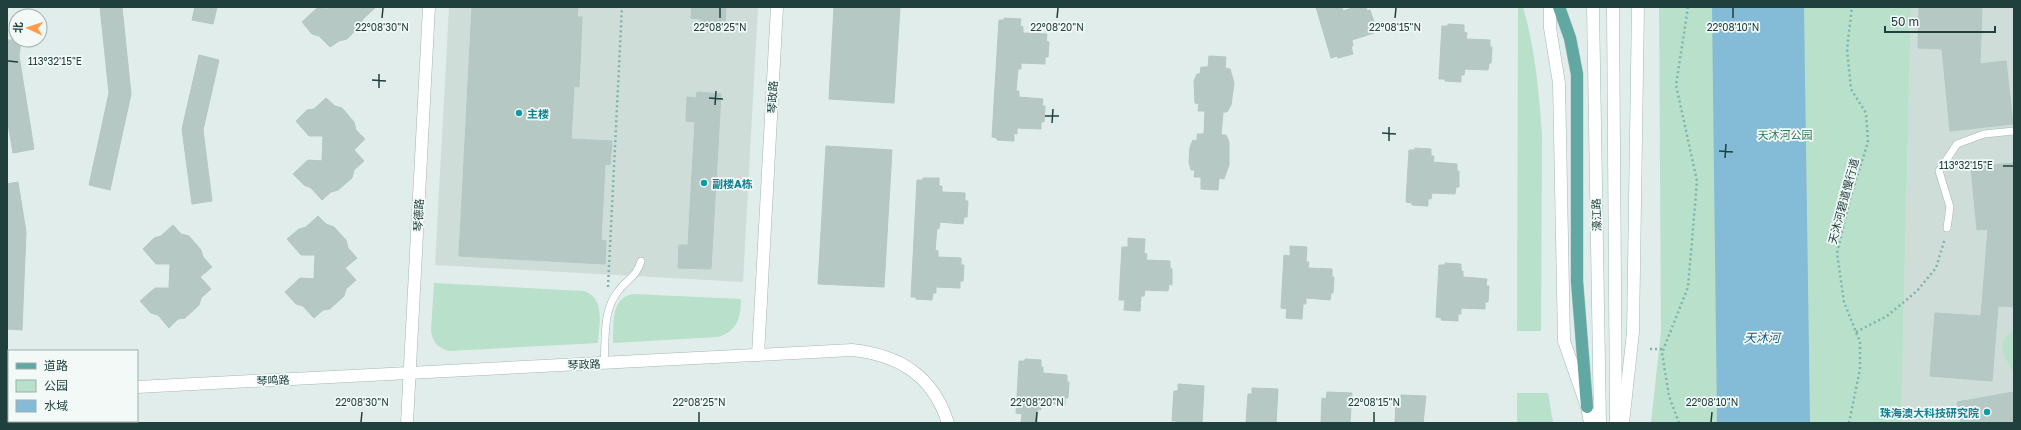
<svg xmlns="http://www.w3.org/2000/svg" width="2021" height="430" font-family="'Golos Text','Noto Sans SC',sans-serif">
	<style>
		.built { fill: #cfddd9 }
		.green { fill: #b8e0ca }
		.water { fill: #84bbd7 }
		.building { fill: #b6c8c4; stroke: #b3c7c3 }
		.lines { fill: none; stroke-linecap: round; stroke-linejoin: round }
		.lane-casing { stroke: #a3b6b3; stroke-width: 8 }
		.street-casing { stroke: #a3b6b3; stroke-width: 13 }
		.secondary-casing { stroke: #9ebab5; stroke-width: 13 }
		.primary-casing { stroke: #c0cac9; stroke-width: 13 }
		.path { stroke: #7eb4ad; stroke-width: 2.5; stroke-dasharray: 2 3; stroke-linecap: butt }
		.lane { stroke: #fff; stroke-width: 7 }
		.street { stroke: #fff; stroke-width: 12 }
		.secondary { stroke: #fff; stroke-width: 12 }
		.primary { stroke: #61a7a2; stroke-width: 12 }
		.ticks { fill: none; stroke: #1f403d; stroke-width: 1.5 }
		.culture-dot { fill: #0f9aa8; stroke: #f2f9f7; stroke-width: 1.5 }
		.labels { text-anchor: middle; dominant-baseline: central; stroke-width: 3.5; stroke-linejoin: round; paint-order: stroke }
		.street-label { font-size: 11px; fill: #1f403d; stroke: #f2f9f7 }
		.culture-label { font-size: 11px; font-weight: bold; fill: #0d838f; stroke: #f2f9f7; text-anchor: start }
		.park-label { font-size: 11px; fill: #267a57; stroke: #f2f9f7 }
		.water-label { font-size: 12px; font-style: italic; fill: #145a81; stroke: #f2f9f7 }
		.ticks-label { font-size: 10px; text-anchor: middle; fill: #1f403d; stroke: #f2f9f7; stroke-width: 3.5; stroke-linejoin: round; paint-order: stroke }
	</style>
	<rect width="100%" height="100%" fill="#e1edea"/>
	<g class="built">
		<path d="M449,7h309l-15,275 -308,-17z"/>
		<path d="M1911,7h103v416h-113z"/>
	</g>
	<g class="green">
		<path d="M1518,7h5c12,42 16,85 19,128l-1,196h-24z"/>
		<path d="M1659,7h252l-10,416h-250l10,-92z"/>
		<path d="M434,283l150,8c22,8 15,33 14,52l-149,8c-11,-3 -16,-8 -18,-20z"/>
		<path d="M633,294l108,5c0,19 -4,32 -23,38l-105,6c1,-19 -3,-45 20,-49z"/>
		<path d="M2014,330v43c-10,-17 -20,-29 0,-43z"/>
		<path d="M1517,393h31l5,30h-36z"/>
	</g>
	<path class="water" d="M1712,7h92l6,416h-93z"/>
	<g class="building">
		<path d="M100,7h22l9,87 -21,96 -21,-5 20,-92z"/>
		<path d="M195,7h22l-4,17 -21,-4z"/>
		<path d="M330,7h46l-13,12 -3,7 -13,13 -8,2 -9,6 -11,-11 -7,-2 -10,-12 15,-14 11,1z"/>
		<path d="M472,7h106l-1,10h5l-3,70 -5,-1 -3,53 41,2 -2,24 -5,-1 -4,76 5,1 -1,23 -146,-8z"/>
		<path d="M692,7h34l-1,18 -25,-1 1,-5 -10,-1z"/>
		<path d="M834,7h66l-6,96 -65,-4z"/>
		<path d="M1316,7h26l1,4 12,-4h11l1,4 3,-1 5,15 -3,1 2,7 -22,7 1,6h-2l2,8 -15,4 -1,-2 -6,2z"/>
		<path d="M1919,7h63l-2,57 26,-3 7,63 -63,7 -8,-82 -24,-1z"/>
		<path d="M1004,18l17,1 -1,7 3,1v6l24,1 -1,7 3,1 -1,15h-3v7l-24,-1v6h-3l-2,22h3v6l24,2 -1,7h3l-1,16h-3v7l-24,-1v6l-3,-1v8l-17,-1v-2l-5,-1 7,-117h5z"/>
		<path d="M1448,24l16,1v7l3,1 -1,6 24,1v7h2l-1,16h-2l-1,7 -23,-1 -1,6h-3v7l-16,-1v-2h-6l3,-53h6z"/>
		<path d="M7,40h14l-2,16 15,93 -21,4 -6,-35z"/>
		<path d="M199,55l20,5 -16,70 9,71 -20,3 -10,-75z"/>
		<path d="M1209,56l17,1 -1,11 5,1 4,14 -3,22 -4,7h-4l-2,23h5l3,7v23l-5,14 -5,-1 -1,12 -17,-1v-12h-7l1,-7h-4l-2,-8 1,-15 3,-7 4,1v-7h7l1,-23h-7l1,-7 -4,-1 -1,-22 3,-7h3l1,-7h7z"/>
		<path d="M697,92l24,2 -10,175 -33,-1 1,-23h9l7,-123 -9,-1 1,-24 9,1z"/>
		<path d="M326,98l9,8 7,2 12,14 2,8 9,9 -11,11 10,11 -10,9 -2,8 -14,12 -7,2 -9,8 -11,-12 -7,-3 -11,-11 15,-14 14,1 1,-25h-14l-13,-15 11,-11 7,-1z"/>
		<path d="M826,146l66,4 -8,137 -66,-3z"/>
		<path d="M1415,148l16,1v7h3l-1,6 24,2v7h2v16h-3l-1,7 -23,-1 -1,6h-3v7l-16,-1v-2l-6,-1 3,-52h6z"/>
		<path d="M2014,163v144l-16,-1 -6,75 -62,-5 5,-63 46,3 7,-87 -11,1 -6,-63z"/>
		<path d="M923,178h16v8h3v6l23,1v8h3l-1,16h-3l-1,7 -23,-2 -1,7 -2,-1 -2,22 3,1v6l23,1v7h3l-1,16h-3v7l-24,-1v6h-3l-1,7 -16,-1v-2h-5l6,-117h6z"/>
		<path d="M18,182l8,50 -4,98 -15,-1v-145z"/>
		<path d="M318,216l8,8 8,3 12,13 2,8 9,10 -12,10 11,12 -10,9 -2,7 -14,13 -7,1 -9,8 -11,-12 -7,-2 -11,-12 15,-14 14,1 1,-24h-14l-14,-16 12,-10 7,-2z"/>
		<path d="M173,225l8,9 8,2 12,14 2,7 9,10 -12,10 11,12 -10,9 -2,7 -14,13 -7,1 -9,9 -11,-13 -7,-2 -11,-12 15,-13h14l1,-24h-14l-13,-15 11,-11 7,-2z"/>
		<path d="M1128,238l17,1 -1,14 3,1 -1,6 24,1v7l2,1v16l-3,-1 -1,7 -23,-1 -1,6h-3l-1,15 -16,-1 1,-10h-6l3,-53h6z"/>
		<path d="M1290,246l17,1 -1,15h3l-1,6 24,1v8h2l-1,16h-2l-1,7 -24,-2v6h-3l-1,15 -16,-1 1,-9 -6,-1 3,-53 6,1z"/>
		<path d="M1445,263l16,1v7h2v6l24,2 -1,7h3l-1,16h-3v7l-24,-1v6h-3v7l-17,-1 1,-2 -6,-1 3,-52h6z"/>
		<path d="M1025,359l16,1v7h2v6l24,2v7h2l-1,16h-3v7l-24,-2v7l-3,-1 -1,14h-16l1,-9 -6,-1 3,-52h6z"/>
		<path d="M1178,384l26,2 -2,37h-26l1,-2h-5l2,-30h4z"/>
		<path d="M1252,388l26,1 -2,34h-30l2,-29h4z"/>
		<path d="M1327,392l25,1 -2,30h-29l1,-25 4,1z"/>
		<path d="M2014,392v31h-53l-4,-21z"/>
		<path d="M1401,395l25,1 -3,27h-28l1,-22 4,1z"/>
	</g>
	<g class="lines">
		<g class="lane-casing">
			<g id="lane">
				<path d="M1947,228l3,-21 -11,-36 18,-27 27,-10 30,-3"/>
				<path d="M604,363c2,-24 -2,-53 15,-73 9,-12 17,-12 22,-29"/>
			</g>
		</g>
		<g class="street-casing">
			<g id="street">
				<path d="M758,355l19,-348"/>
				<path d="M137,387l715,-37c48,5 81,26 96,73"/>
				<path d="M7,394h2"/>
				<path d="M407,423l22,-416"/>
			</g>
		</g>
		<g class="secondary-casing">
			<g id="secondary">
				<path d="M1550,7v21l9,55 5,258 23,66 3,16"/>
				<path d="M1593,7l7,416"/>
				<path d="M1613,7l3,416"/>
				<path d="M1623,423l10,-91 5,-325"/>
			</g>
		</g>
		<g class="primary-casing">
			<path id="primary" d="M1559,7l11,31 7,36v207l10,126"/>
		</g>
		<g class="path">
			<path d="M608,287l14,-280"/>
			<path d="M1856,332l31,-16 30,-25 19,-23 9,-30"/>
			<path d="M1650,349h13"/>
			<path d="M1679,423l-10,-27 -7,-43 26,-66 9,-106 -21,-96 12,-78"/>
			<path d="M1849,423l11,-54v-27l-16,-40 -7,-49 13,-54 18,-57 -2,-29 -15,-24 -4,-40 5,-42"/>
		</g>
		<use href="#lane" class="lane"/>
		<use href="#street" class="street"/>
		<use href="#secondary" class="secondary"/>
		<use href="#primary" class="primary"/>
	</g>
	<path class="ticks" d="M382,18l1,-10M720,18v-10M1057,18l1,-10M1395,18l1,-10M1733,18v-10M8,61l10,1M372,80l14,1M379,88v-14M709,98l14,1M715,105l1,-14M1045,116h14M1052,123l1,-14M1382,133l14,1M1389,141v-14M1719,151l14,1M1725,158l1,-14M2003,166h10M361,422l1,-10M699,422v-10M1036,422l1,-10M1374,422v-10M1711,422l1,-10"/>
	<g class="culture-dot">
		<circle cx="519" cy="113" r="4"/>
		<circle cx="704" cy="183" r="4"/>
		<circle cx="1987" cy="412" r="4"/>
	</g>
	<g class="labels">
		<g class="street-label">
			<text transform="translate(772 97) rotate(-87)">琴政路</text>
			<text transform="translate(1843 201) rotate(-75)">天沐河碧道慢行道</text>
			<text transform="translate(418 215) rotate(-87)">琴德路</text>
			<text transform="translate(1596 215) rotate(-92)">濠江路</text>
			<text transform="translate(584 364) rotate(-3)">琴政路</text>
			<text transform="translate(273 380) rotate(-3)">琴鸣路</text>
		</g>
		<g class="culture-label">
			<text x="527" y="113">主楼</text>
			<text x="712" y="183">副楼A栋</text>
			<text x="1979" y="412" text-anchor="end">珠海澳大科技研究院</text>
		</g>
		<g class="park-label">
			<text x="1785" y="134">天沐河公园</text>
		</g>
		<g class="water-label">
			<text x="1762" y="337">天沐河</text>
		</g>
	</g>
	<g class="ticks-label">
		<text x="382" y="31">22°08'30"N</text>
		<text x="720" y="31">22°08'25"N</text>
		<text x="1057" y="31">22°08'20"N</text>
		<text x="1395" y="31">22°08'15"N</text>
		<text x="1733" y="31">22°08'10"N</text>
		<text x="55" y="65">113°32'15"E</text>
		<text x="1966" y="169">113°32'15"E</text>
		<text x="362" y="406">22°08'30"N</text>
		<text x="699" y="406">22°08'25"N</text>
		<text x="1037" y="406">22°08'20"N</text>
		<text x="1374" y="406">22°08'15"N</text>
		<text x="1712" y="406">22°08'10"N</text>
	</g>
	<rect width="2021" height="430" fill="none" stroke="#1f403d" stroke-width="16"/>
	<rect x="8" y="350" width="130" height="72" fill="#f2f9f7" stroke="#9eafad"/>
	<rect x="16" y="363" width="20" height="6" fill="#61a7a2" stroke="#9eafad"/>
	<text x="44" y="370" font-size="12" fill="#1f403d">道路</text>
	<rect x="16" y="380" width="20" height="12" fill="#b8e0ca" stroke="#9eafad"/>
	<text x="44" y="390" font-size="12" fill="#1f403d">公园</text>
	<rect x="16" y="400" width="20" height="12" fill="#84bbd7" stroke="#9eafad"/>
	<text x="44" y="410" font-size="12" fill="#1f403d">水域</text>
	<g transform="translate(28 28) rotate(273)"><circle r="19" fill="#f2f9f7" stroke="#9eafad"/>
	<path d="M0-3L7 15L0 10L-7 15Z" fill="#ff9b4d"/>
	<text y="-6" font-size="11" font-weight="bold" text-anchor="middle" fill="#1f403d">北</text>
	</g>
	<path d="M1885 26v6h110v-6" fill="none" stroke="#1f403d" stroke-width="2"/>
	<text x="1891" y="26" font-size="12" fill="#1f403d" stroke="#f2f9f7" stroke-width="3" paint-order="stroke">50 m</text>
</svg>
